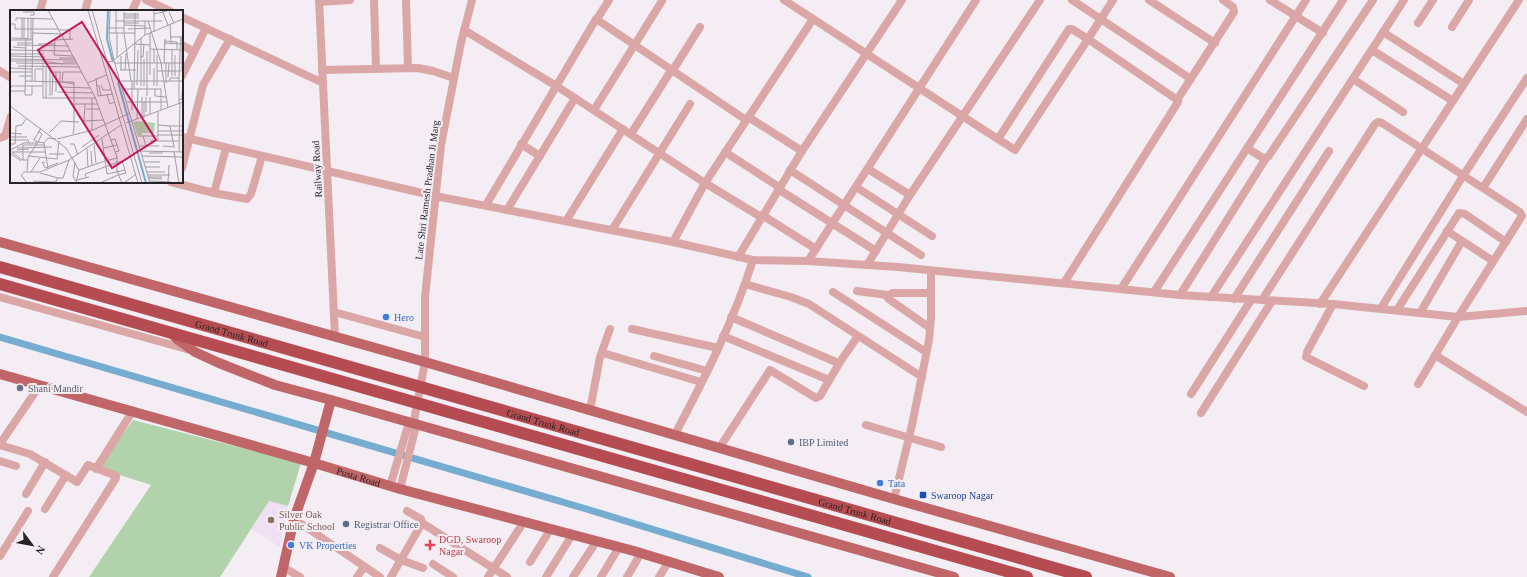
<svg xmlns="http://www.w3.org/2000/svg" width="1527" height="577" font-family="'Times New Roman',serif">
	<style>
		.education { fill: #f0e0f3 }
		.green { fill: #b1d2aa }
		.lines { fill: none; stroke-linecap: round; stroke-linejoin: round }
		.canal { stroke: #76accf; stroke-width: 7 }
		.minor { stroke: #dba7a6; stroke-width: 8 }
		.major { stroke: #c06668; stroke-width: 10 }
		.highway { stroke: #b54c51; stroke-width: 12 }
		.shop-dot { fill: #3f7fe0; stroke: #f4eef4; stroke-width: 1.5 }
		.worship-dot { fill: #6b7280; stroke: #f4eef4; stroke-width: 1.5 }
		.service-dot { fill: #5c6f8a; stroke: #f4eef4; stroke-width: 1.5 }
		.transit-dot { fill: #1a4fb4; stroke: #f4eef4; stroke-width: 1.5 }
		.education-dot { fill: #8d6e63; stroke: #f4eef4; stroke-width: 1.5 }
		.health-dot { fill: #e0444e; stroke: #f4eef4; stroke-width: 1.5 }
		.labels { text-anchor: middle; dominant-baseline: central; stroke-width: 4; stroke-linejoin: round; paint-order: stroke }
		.street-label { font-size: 10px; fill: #252325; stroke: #f4eef4 }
		.shop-label { font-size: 10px; fill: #366cbe; stroke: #f4eef4; text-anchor: start }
		.worship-label { font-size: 10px; fill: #5b616d; stroke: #f4eef4; text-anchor: start }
		.service-label { font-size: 10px; fill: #4e5e75; stroke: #f4eef4; text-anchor: start }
		.transit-label { font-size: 10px; fill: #164399; stroke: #f4eef4; text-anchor: start }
		.education-label { font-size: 10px; fill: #785e54; stroke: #f4eef4; text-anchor: start }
		.health-label { font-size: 10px; fill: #be3a42; stroke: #f4eef4; text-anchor: start }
		.inset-river { fill: none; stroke: #76accf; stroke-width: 2 }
		.inset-road { fill: none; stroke: #a19da1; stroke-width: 1 }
		.view { fill: #c2185b; fill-opacity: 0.15; stroke: #c2185b; stroke-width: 2 }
		.inset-edge { fill: none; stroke: #252325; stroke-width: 2 }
	</style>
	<rect width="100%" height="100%" fill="#f4eef4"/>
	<path class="education" d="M269,501l19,5 -8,41 -29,-18z"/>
	<path class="green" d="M133,420l168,43 -13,43 -19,-5 -49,76h-131l62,-92 -53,-17z"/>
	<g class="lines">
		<path class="canal" d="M0,337l583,171 225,69"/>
		<g class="minor">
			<path d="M146,0l24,11"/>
			<path d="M319,0l16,337"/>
			<path d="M374,0l2,68"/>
			<path d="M784,0c77,50 154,101 231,150l73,-111 -16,-10h-3l-71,110"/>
			<path d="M1072,0l119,79"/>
			<path d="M1149,0l66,43"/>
			<path d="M1270,0l53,33"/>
			<path d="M406,1l2,67"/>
			<path d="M319,2l31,-2"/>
			<path d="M40,11l3,-11"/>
			<path d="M85,11l3,-11"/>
			<path d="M132,11l5,-11"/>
			<path d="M182,17l141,66"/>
			<path d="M597,19l12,-19"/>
			<path d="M1418,23l15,-23"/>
			<path d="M1452,27l17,-27"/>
			<path d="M464,30l94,57 147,96 -32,59"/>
			<path d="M1383,32l81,52"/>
			<path d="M182,45l12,7"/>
			<path d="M1372,50l81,51"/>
			<path d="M322,70l96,-2 15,3 21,7"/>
			<path d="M673,70l27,-43"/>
			<path d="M0,71l11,7"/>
			<path d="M182,76l24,-48"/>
			<path d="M1353,79l50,33"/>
			<path d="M1177,100l57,-88 -1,-5 -10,-7"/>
			<path d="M594,110l68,-109"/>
			<path d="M748,117l54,34"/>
			<path d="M631,134l41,-65"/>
			<path d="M182,137l253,59 238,46 80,18 55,1 90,6 282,28 153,9 125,13 69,-6"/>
			<path d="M0,138l5,-2 6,-20"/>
			<path d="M521,144l19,12"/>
			<path d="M1247,148l16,10 5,-1 105,-157"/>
			<path d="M725,152l54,35"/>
			<path d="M182,168l21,-83 27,-46"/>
			<path d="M868,169l42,26"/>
			<path d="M790,170l131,85"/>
			<path d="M171,182l43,11 33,6 4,-5 11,-38"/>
			<path d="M856,187l76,49"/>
			<path d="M1483,188l44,-69"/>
			<path d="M778,189l98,62"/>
			<path d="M214,193l12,-45"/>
			<path d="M486,205l110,-186 150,101"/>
			<path d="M507,210l68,-112"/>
			<path d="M762,215l54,34"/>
			<path d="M761,217l-56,-34 108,-164"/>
			<path d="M566,221l57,-92"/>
			<path d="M612,230l78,-126"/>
			<path d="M1447,231l46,30"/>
			<path d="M738,257l64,-106 100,-151"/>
			<path d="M808,261l168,-261"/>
			<path d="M867,265l43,-70 130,-195"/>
			<path d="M1064,283l114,-181 -2,-3 -88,-60 25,-39"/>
			<path d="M745,284l46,13 18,7 113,73"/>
			<path d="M1121,289l185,-289"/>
			<path d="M857,291l31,4"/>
			<path d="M833,292l93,60"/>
			<path d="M1154,292l189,-292"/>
			<path d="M1180,295l86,-137"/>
			<path d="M0,297l190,53"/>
			<path d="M1211,297l193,-297"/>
			<path d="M1234,299l95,-148"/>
			<path d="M1262,300l113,-176 3,-2 4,1 138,89 2,4 -64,101 -40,67"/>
			<path d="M1320,304l199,-304"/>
			<path d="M1333,304l-26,48 -1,5 58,29"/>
			<path d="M1381,308l82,-132 64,-98"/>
			<path d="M1397,310l62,-97 6,1 41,28"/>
			<path d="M334,312l91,25"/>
			<path d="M1420,313l42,-72"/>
			<path d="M731,317l105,45h4l2,-3 16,-23"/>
			<path d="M930,328l-40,-28 -3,-3 5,-4h39"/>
			<path d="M632,329l86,19"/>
			<path d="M723,336l106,44"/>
			<path d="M601,354l9,-25"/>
			<path d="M1435,355l92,57"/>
			<path d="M654,356l53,15"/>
			<path d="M1191,394l60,-94"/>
			<path d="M590,410l10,-53 3,-4 98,29"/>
			<path d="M1201,413l71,-112"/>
			<path d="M866,425l75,22"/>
			<path d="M675,434c30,-56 59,-114 78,-174"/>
			<path d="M0,444l40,-59"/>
			<path d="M0,445l30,9 47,28 11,-17 28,11v2l-63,99"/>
			<path d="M720,447l50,-77 46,28 4,-2 20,-34"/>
			<path d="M0,461l16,5"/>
			<path d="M96,469l36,-57"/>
			<path d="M390,486l17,-57 6,-3"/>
			<path d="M400,489l15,-59 -2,-4 12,-64v-65l16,-152 20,-102 11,-43"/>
			<path d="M26,494l19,-32"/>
			<path d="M894,499l18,-74 17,-85 2,-22v-47"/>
			<path d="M45,509l21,-34"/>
			<path d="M294,519l86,58"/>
			<path d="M422,523l85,54"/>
			<path d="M380,548l21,12 22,8"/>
			<path d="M0,556l28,-45"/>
			<path d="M530,562l20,-32"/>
			<path d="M433,564l20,13"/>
			<path d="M283,567l17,10"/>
			<path d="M357,577l7,-10"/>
			<path d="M391,577l31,-54 -1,-4 -14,-8"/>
			<path d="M488,577l35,-54"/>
			<path d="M546,577l26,-42"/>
			<path d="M573,577l23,-35"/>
			<path d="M601,577l18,-30"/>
			<path d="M627,577l14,-24"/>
			<path d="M659,577l10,-16"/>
		</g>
		<g class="major">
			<path d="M0,242l425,120 469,137 276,78"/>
			<path d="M171,333l7,7 17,12 24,11 56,22 56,15 623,177"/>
			<path id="s1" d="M0,374l314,89 86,26 234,62 85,26"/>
			<path d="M281,577l13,-58 20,-56 17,-63"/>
		</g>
		<g class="highway">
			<path id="s2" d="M0,267l1086,310"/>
			<path d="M0,284l1027,293"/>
		</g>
	</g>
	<g class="shop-dot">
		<circle cx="386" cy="317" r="4"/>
		<circle cx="880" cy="483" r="4"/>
		<circle cx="291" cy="545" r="4"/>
	</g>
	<circle class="worship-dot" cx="20" cy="388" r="4"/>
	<g class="service-dot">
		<circle cx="791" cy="442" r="4"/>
		<circle cx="346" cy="524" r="4"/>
	</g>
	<rect class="transit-dot" x="919" y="491" width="8" height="8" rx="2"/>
	<circle class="education-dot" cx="271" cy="520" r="4"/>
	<path class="health-dot" d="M428 539h4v4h4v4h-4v4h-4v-4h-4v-4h4z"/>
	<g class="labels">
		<g class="street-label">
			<text transform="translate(317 169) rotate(-93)">Railway Road</text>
			<text transform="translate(427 190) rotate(-83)">Late Shri Ramesh Pradhan Ji Marg</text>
			<text stroke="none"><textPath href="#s2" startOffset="241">Grand Trunk Road</textPath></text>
			<text stroke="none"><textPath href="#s2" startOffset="565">Grand Trunk Road</textPath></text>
			<text stroke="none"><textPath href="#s1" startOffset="373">Pusta Road</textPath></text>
			<text stroke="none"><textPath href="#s2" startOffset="889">Grand Trunk Road</textPath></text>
		</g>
		<g class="shop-label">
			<text x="394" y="317">Hero</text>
			<text x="888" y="483">Tata</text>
			<text x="299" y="545">VK Properties</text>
		</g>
		<g class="worship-label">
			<text x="28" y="388">Shani Mandir</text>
		</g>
		<g class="service-label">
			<text x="799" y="442">IBP Limited</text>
			<text x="354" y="524">Registrar Office</text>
		</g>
		<g class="transit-label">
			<text x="931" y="495">Swaroop Nagar</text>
		</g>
		<g class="education-label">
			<text x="279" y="514">Silver Oak<tspan x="279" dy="12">Public School</tspan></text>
		</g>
		<g class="health-label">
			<text x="439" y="539">DGD, Swaroop<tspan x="439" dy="12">Nagar</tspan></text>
		</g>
	</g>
	<g transform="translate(10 10)">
		<rect width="173" height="173" fill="#f4eef4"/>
		<path d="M127,111l18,2 -1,10h-12l1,4h-5l-5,-15z" fill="#b1d2aa"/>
		<path class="inset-river" d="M98,0l-1,29 6,23M108,72l28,101"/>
		<path class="inset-road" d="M38,0l47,87 22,60v14l5,12M78,0l50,173M82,0l50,173M100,0l-1,27 5,23M144,0v22M152,0l6,15M13,2h11v3h-4M114,2v21l7,48M159,2l5,11M125,3v20M114,4h15M144,4l13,-3M114,6h15M18,8v20M114,8h15M6,11v-3l36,1M106,11h46M138,11l13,42 7,45M114,13h15M0,14h5v5h43M160,14l1,19M114,15l21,1M98,18h16M118,19l22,-1M49,20h11v10M23,23l28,1M99,23h26l-1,56M106,23v-23M135,25v-14M160,27h13M2,28l21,1M12,28v-20M14,28v-20M16,28l-1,57h7v-9M21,28v-20M63,29l-18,1 -1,15 19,1M0,30h23M154,31l13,1v7M7,33h16M154,33l18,1M28,34h17M125,34l15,1M7,35l52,1M3,37l13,1M140,39l33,1M0,40l61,1M170,40l1,-13M0,44h34M147,45v31M0,46l35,1M107,47v-24M130,47h3l1,-13M49,48h16M0,49l66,1M33,49v39h53M104,50l31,-25 38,-16M0,51h32M33,51l20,3M53,52h14M97,52l7,-1 36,122M6,53l62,1M105,53h68M144,53v-14M154,53l1,-24M8,56l62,1M36,57v31M0,58l22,1M110,60h16M111,60v-14M115,60l1,-17M147,61h24M172,61v-34M0,62h22M50,62v15l30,1M140,65v-42M9,66h13M162,66v-27M165,66v-21M158,67l1,-14M86,68l2,18M169,68l1,-28M15,71l37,1 1,-10h19M22,71l1,-63M25,71v-12h7M111,71h62M160,71v-3h9v26M78,73l18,-8M156,73v-20M86,75l3,1 2,10M91,75l2,5h8M127,75l1,-35M131,76v-48M134,76v-27M144,76v-18M1,78v-2h31M113,79h38v21M145,79v7l11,1M0,81h15M46,82v-20M48,82l34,1M42,85l1,-23h8M97,85l3,9 5,-2M40,86v-30M88,86l15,-2M137,86v-45M140,87v17M169,90l3,-1 1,-18M117,92h40M64,94h18v-6M75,94l-1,17 20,-1M0,96l56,42 13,22 -3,13M76,99h14M122,100v-29M136,102v-15M132,108v-21M134,108v-16M127,109l1,-30M116,113l57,-21M148,115l12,1 4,21M160,116h13M82,120v-26h6M28,121l4,3 -4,8 6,1M148,121h25M0,123l12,1M39,123l12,-12 18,1M63,124l1,-6v-46h-12l12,2M147,125h26M0,127h17M47,129l36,-9 37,-17M92,129l5,35 18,-4M0,130h18l1,3M101,130l4,-1 4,12 -4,1M140,131h29M148,131v-29M0,134h5l1,-18 6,-1 4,-6M60,134h4l4,11M84,134l2,19M129,136h20M136,136l-3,-10h14M153,136l12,1M72,137l17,-12M7,138l35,-1M94,138l13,-3M77,139l1,18M0,140l14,-7h13M7,140l12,-1M81,141l1,14M131,141l42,1M2,142h33M2,142l10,8h5M164,142l5,31M169,142l1,-49M0,143l11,8M139,143h14M39,144h15M18,146l29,3 2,-18M132,146l41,1M13,150v-15h21M95,151l12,-3M65,152l-2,14 3,5M134,152h16M35,153l-3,-1 3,6 13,-5M135,157h15M38,159l-4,-26 4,-5 8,1M69,160l26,-9M17,161l1,-14 10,-15 -4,-2 7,-12M21,162l9,-14M137,162h18M30,163l18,5 -3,5M138,165h22M76,167l-1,-3 37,-13 4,12 -8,2M138,167h14M48,168h5l6,-18M139,168l13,1M67,170l12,-3M23,171l23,1M140,171l21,1M158,172l1,-17M17,173l-6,-8 3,-3h16l29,-12 52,-35M90,173l18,-8M114,173l12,-9"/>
		<path class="view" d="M72,12l74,118 -44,28 -74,-118z"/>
		<rect width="173" height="173" class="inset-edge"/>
	</g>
	<g transform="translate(32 545) rotate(122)" stroke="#f4eef4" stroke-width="3" paint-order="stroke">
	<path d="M0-3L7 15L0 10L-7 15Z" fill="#252325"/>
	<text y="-6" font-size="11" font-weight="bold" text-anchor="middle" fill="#252325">N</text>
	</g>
</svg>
